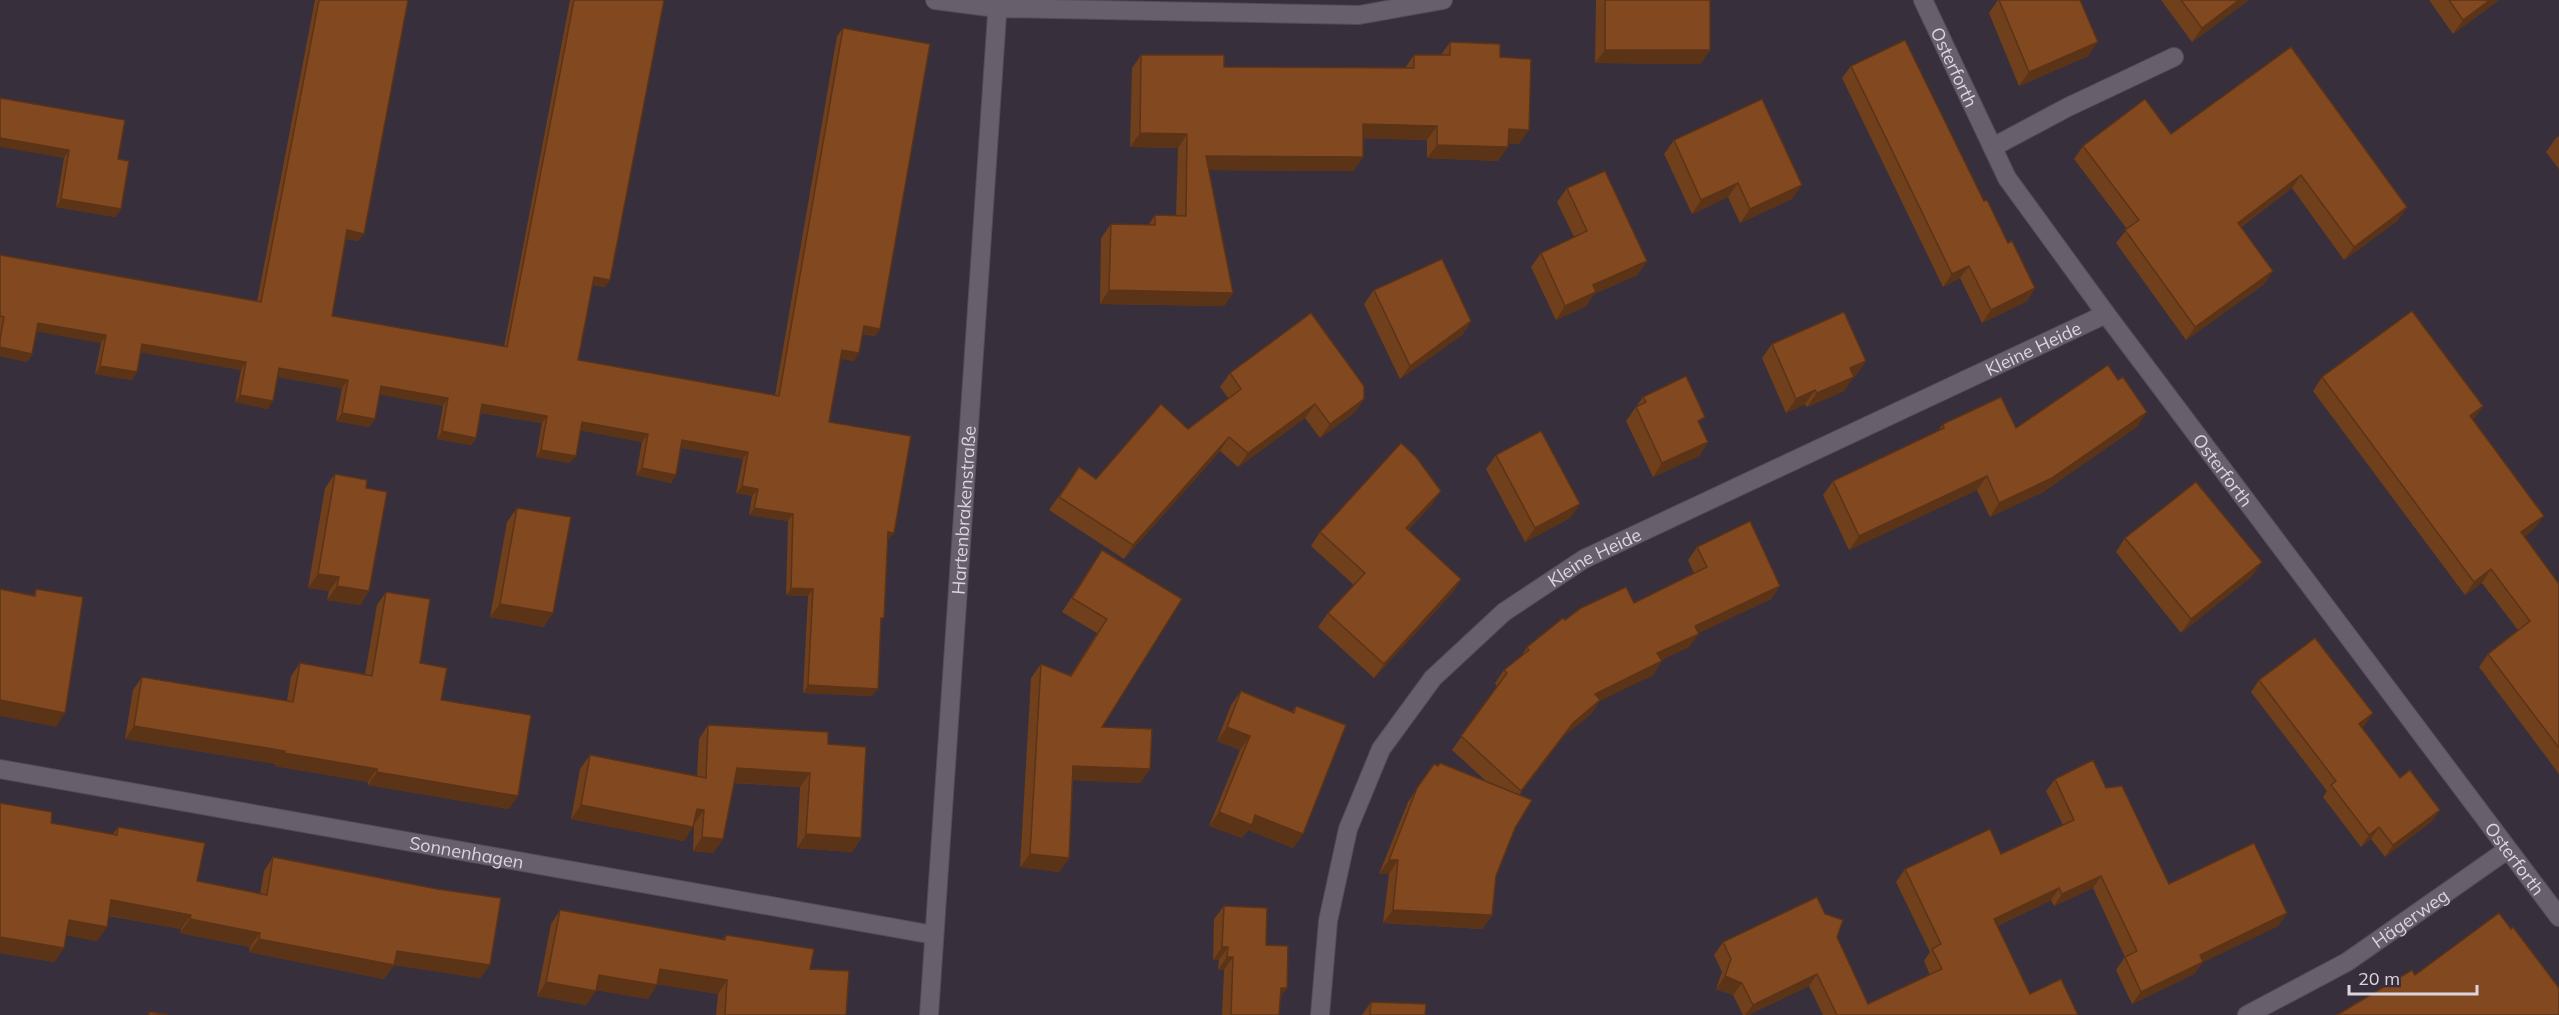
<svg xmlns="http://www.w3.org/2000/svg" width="2559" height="1015" font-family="Mulish,sans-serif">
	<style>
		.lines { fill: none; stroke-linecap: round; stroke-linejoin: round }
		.lane-casing { stroke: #544c57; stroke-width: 20 }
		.street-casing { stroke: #544c57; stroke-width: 20 }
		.lane { stroke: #685f6d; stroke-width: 18 }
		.street { stroke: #685f6d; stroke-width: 18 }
		.wall { fill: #703f1c }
		.shaded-wall { fill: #5b3317 }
		.building { fill: #824921; stroke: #5b3317; stroke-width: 1.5 }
		.labels { text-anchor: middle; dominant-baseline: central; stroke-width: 4.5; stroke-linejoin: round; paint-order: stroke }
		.street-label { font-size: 18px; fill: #dbd5de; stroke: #382f3c }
	</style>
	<rect width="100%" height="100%" fill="#382f3c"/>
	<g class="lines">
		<g class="lane-casing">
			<path id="lane" d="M1993,147l75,-40 106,-50"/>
		</g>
		<g class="street-casing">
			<g id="street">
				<path d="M935,0l62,8 362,7 84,-15"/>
				<path id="s1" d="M1923,0l84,178 99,136 453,603"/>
				<path id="s2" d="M0,769l934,166"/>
				<path id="s3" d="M929,1015l69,-1015"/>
				<path id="s4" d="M1320,1015l8,-94 20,-92 33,-80 52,-71 71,-66 80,-53 522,-245"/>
				<path id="s5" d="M2247,1015l100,-53 160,-112"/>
			</g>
		</g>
		<use href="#lane" class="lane"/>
		<use href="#street" class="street"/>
	</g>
	<g class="wall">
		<path d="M315,0h93l-44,234 -6,7 -12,-2 -14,77 172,31 66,-347h94l-59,287 -13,-2 -14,75 197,35 62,-359 6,-8 37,301 -5,7 -13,-2 -8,27 -14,-3 -11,64 65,111 -6,7h-1l-6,83 -9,73 -69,-3 5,-97 -22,-1 2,-74 -39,-6 3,-19 -16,-3 7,-34 -62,-11 -5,27 -5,8 -35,-8 6,-33 -62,-12 -10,33 -34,-6 6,-34 -61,-10 -5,25 -5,7 -34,-6 6,-33 -64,-12 -4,25 -6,8 -33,-6 6,-33 -64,-11 -10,32 -33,-7 6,-32 -100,-18 -9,28 -37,-6 6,-31 -65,-12 -4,23 -5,8 -27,-6v-101l257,47z"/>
		<path d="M1596,0h114v50l-10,14 -105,-1z"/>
		<path d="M1998,0h82l8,56 -69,30 -30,-73z"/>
		<path d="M2161,0h88l-57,42z"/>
		<path d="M2429,0h70l-46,34z"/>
		<path d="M1450,42l50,15 19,87 -11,-1 -10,18 -71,-3v-18l-64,-2v19l-10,14 -144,-1 24,123 -9,13 -124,-2 1,-66 10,-14h38l6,-9 21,1 2,-68 -48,-1 2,-79 9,-13 83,12 181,1 9,-13h27z"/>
		<path d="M1851,66l133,135 24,42 27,45 -8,13 -45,22 -22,-45 -17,9 -101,-209z"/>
		<path d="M0,98l118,61 3,50 -6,8 -59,-10 8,-49z"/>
		<path d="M2171,134l236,73 -10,14 -53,39 -52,-72 -51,39 32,44 -10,14 -77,55 -70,-97 11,-14 -53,-70 9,-13z"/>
		<path d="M2559,136v33l-13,-17 10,-14z"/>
		<path d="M1674,140l118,59 -52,24 -12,-26 -36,17 -28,-60z"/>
		<path d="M1567,188l80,73 -10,14 -43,19 -8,12 -30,14 -25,-53 10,-14 33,-16 -17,-35z"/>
		<path d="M1374,290l97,31 -9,14 -62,44 -36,-75z"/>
		<path d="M1772,344l94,17 -10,14 -2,1 -10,15 -37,16 -2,-3 -19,9 -24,-55z"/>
		<path d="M1230,373l134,26 -10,14 -34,25 -15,-20 -67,49 -18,-16 -96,108 -75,-49 30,-43 17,12 92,-50 41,-30 -9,-12z"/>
		<path d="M2322,377l161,29 -10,14 61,109 -10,8 35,47v190l-80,-107 9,-13 30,-24 -36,-47 -17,12 -152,-204z"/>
		<path d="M2118,380l20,46 -95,66 -53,25 -13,-27 -128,60 -26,-55 10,-14 104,-49 6,-8 73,4z"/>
		<path d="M1643,397l57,27 8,18 -9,14 -46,21 -27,-56z"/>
		<path d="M1496,455l84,49 -10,14 -45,24 -39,-73z"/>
		<path d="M335,474l31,14 3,103 -9,14 -33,-5 2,-9 -21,-3 17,-100z"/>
		<path d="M1441,491l-10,14 -23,25 53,49 -9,14 -78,85 -56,-51 10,-14 26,-28 -43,-39 9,-14z"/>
		<path d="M517,508l27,119 -54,-10 17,-95z"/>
		<path d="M2125,538l127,38 -71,57 -65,-81z"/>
		<path d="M1697,547l83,39 -9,13 -73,34 -9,14 -28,13 -8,15 -53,25 -9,14 -27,22 -45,59 -4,33 -19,48 -4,39 -10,14 -99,-6 6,-49h-10l29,-72 26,-38 4,2 49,16 -35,-32 45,-63 -2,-4 9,-13 16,-12 7,-11 38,-27 69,-17 60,-30 -6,-13z"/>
		<path d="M1102,550l80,49 -80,128 48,42 -10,14 -67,-3 -4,78 -10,14 -39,-5 11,-189 10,-14 29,12 27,-43 -35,-21z"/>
		<path d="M386,592l34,71 89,146 -141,-24v-3l-93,-16 1,-2 -151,-25 8,-49 9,-13 145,24 4,-25 9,-13 65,11 12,-69z"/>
		<path d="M2259,680l106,45 -4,3 39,50 40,32 -8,11 -47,36 -14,-18 -10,8 -38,-50 4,-6 -76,-99z"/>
		<path d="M1241,691l51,21 4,-6 7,128 -10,14 -45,-18 -6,8 -33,-12 31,-76 -23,-9 14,-36z"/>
		<path d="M708,725l120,19 33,94 -9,14 -55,-4 3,-61 -66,-4 -11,56 -10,14 -20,-2 1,-27 -10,17 -113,-22 9,-50 10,-14 107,21 2,-37z"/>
		<path d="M2055,779l51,9 63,96 118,29 -9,13 -75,36 -9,12 -62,30 -16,-34 9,-13 -32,-69 -39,18 -3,-6 -54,26 33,68 48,21h-255l-14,-29 -61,29h-5l-10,-20 -17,-6 6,-17 -8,-17 9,-13 114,-5 31,67 62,-29 -6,-14 6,-9 -34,-70 9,-13 96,-15 62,-29 -17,-34z"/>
		<path d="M0,803l51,20 62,11 5,-7 79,54 63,13 4,-23 9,-14 217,108 -10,13 -86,-13 -10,14 -135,-27 1,-5 -70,-14 1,-4 -72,-13 -12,25 -31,-6 -2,13 -10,14 -54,-9z"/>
		<path d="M1224,906l42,39 14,52 -1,18h-57l2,-45h-6l1,-10h-6l1,-41z"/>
		<path d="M560,910l162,30 4,-5 84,34 36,46h-130l2,-21 -61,-10 -9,15 -52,-9 -10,15 -49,-9 14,-72z"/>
		<path d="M1371,1002l54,13h-63z"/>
	</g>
	<g class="shaded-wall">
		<path d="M2239,0h10l-57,42 10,-14z"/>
		<path d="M2490,0h9l-46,34 10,-14z"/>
		<path d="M2098,42l-10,14 -69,30 10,-14z"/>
		<path d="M1605,50h105l-10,14 -105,-1z"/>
		<path d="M1363,124l74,2 -10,14 -74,-2z"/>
		<path d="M1509,129l20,1 -10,14 -20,-1z"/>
		<path d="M1140,133l47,1 -9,14 -48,-1z"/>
		<path d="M0,138l69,12 -5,8 -64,-11z"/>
		<path d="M1437,145l71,2 -10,14 -71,-3z"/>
		<path d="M1206,156l157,1 -10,14 -157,-1z"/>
		<path d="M2301,175l-9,13 -64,48 10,-13z"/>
		<path d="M1738,183l-10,14 -36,17 9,-14z"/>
		<path d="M1802,185l-10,14 -52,24 10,-14z"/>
		<path d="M61,199l60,10 -6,8 -59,-10z"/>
		<path d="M2407,207l-10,14 -53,39 10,-13z"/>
		<path d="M347,230l17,4 -6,7 -16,-3z"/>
		<path d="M1647,261l-10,14 -43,19 -8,12 -30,14 9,-14 28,-21z"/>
		<path d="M1969,266l-9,12 -17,9 9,-13z"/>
		<path d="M2273,271l-10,14 -77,55 9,-13z"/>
		<path d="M594,277l16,3 -5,7 -16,-2z"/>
		<path d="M2035,288l-8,13 -45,22 9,-13z"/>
		<path d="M1109,290l124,3 -9,13 -124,-2z"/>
		<path d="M1471,321l-9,14 -62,44 10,-13z"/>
		<path d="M38,323l68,12 -5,8 -68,-12z"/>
		<path d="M864,326l16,3 -5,7 -17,-3z"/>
		<path d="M142,344l104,18 -5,8 -104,-18z"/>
		<path d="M0,347l32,7 -5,8 -27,-6z"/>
		<path d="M842,350l17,3 -5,8 -18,-3z"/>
		<path d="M1866,361l-10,14 -15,7 9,-14z"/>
		<path d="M100,366l37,6 -5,8 -37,-6z"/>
		<path d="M279,368l69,12 -6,8 -68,-12z"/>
		<path d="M1854,377l-10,14 -37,16 10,-14z"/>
		<path d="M381,386l67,12 -5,8 -68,-12z"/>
		<path d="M1815,390l-10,14 -19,9 10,-14z"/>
		<path d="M240,395l33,6 -5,8 -33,-7z"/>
		<path d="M1364,399l-10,14 -34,25 10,-14z"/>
		<path d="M482,404l65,12 -5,7 -65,-11z"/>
		<path d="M1315,404l-10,14 -67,49 10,-14z"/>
		<path d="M2483,406l-9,13 -13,10 9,-13z"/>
		<path d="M2147,412l-9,14 -95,66 -53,25 9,-14z"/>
		<path d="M342,413l33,6 -6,8 -33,-6z"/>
		<path d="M582,422l66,12 -6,8 -65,-12z"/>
		<path d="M442,431l34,7 -5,7 -34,-6z"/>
		<path d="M1229,437l-9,14 -96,108 9,-14z"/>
		<path d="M682,440l66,12 -5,7 -66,-12z"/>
		<path d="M1708,442l-9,14 -46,21 9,-14z"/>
		<path d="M541,450l35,6 -6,7 -34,-6z"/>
		<path d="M642,468l34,7 -5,8 -35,-8z"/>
		<path d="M1987,476l-10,14 -128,60 10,-14z"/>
		<path d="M742,486l16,3 -6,7 -16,-3z"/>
		<path d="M1441,491l-10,14 -35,37 10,-14z"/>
		<path d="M1580,504l-10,14 -45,24 10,-14z"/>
		<path d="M754,508l39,6 -5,7 -39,-6z"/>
		<path d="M2544,516l-10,13 -23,17 10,-14z"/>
		<path d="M888,532l6,1 -6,7 -6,-1z"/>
		<path d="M2262,562l-10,14 -71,57 10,-14z"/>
		<path d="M2491,569l-9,14 -17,12 9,-13z"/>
		<path d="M318,574l21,3 -10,14 -21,-3z"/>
		<path d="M1461,579l-9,14 -78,85 10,-14z"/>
		<path d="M337,586l32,5 -9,14 -33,-5z"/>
		<path d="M1780,586l-9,13 -85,40 9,-13z"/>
		<path d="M791,588l22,1 -5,7 -22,-1z"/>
		<path d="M500,604l53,9 -9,14 -54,-10z"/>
		<path d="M1699,634l-10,13 -41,19 9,-13z"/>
		<path d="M1662,661l-9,14 -67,33 9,-14z"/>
		<path d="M808,685l70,4 -6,7 -69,-3z"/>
		<path d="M0,700l65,13 -9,14 -56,-11z"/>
		<path d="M1600,700l-9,14 -27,22 -52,69 61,-82z"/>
		<path d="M2373,713l-8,12 -15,11 9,-12z"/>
		<path d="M134,726l151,25 -9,13 -151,-25z"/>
		<path d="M1227,727l23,9 -10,14 -23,-9z"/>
		<path d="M284,753l93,16 -9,13 -93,-16z"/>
		<path d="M1073,766l77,3 -10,14 -76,-3z"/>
		<path d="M737,768l73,5 -10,14 -73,-5z"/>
		<path d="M377,772l141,24 -9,13 -141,-24z"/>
		<path d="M581,805l112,22 -9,14 -113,-22z"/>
		<path d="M697,809l7,1 -10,14z"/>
		<path d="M2440,810l-8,11 -47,36 8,-12z"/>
		<path d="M1219,812l36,3 48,19 -10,14 -45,-18 -6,8 -33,-12z"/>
		<path d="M2379,827l-8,12 -10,8 8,-12z"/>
		<path d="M806,834l55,4 -9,14 -55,-4z"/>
		<path d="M702,837l21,2 -10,14 -20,-2z"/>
		<path d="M1030,854l39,4 -10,14 -39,-5z"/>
		<path d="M1389,860h9l-9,14h-10z"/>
		<path d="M2101,876l-8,12 -39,18 8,-12z"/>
		<path d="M2059,888l-8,12 -66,31 9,-12z"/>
		<path d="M111,900l80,15 -10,14 -79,-15z"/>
		<path d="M1393,910l99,5 -10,14 -99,-6z"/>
		<path d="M2287,913l-9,13 -87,42 9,-13z"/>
		<path d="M190,919l70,14 -10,14 -70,-14z"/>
		<path d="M69,920l38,7 -10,14 -38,-7z"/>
		<path d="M0,937l64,11 -10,14 -54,-9z"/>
		<path d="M259,939l138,12 93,14 -10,13 -86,-13 -10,14 -135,-27z"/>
		<path d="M1222,947h6l-9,13h-6z"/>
		<path d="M1227,957h6l-9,13h-6z"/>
		<path d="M2203,962l-9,12 -62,30 9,-12z"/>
		<path d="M660,969l67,11 -9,14 -68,-11z"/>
		<path d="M1817,974l-8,12 -61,29h-3l8,-10z"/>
		<path d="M599,975l58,10 -9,14 -59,-10z"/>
		<path d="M1725,976l17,7 -9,12 -17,-6z"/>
		<path d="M546,982l50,9 -10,14 -49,-9z"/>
		<path d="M1281,988h6l-9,13z"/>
	</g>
	<g class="building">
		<path d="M319,0h89l-44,234 -17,-4 -15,86 175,31 67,-347h90l-54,280 -16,-3 -16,83 201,36 64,-368 87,16 -50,285 -16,-3 -5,27 -17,-3 -13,72 82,14 -17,97 -6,-1 -4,86h-3l-3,71 -70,-4 5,-96 -22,-1 2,-74 -39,-6 4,-19 -16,-3 6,-34 -66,-12 -6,35 -34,-7 6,-34 -66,-12 -6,34 -35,-6 6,-34 -65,-12 -6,34 -34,-7 6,-33 -67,-12 -6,33 -33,-6 6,-33 -69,-12 -6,33 -33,-6 6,-33 -104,-18 -5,28 -37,-6 6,-31 -68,-12 -6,31 -32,-7v-8l4,-22 -4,-1v-61l261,47z"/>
		<rect x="1605" y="0" width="105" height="50"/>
		<path d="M1999,0h81l18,42 -69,30z"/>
		<path d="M2181,0h58l-37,28z"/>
		<path d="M2449,0h41l-27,20z"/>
		<path d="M1905,40l79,161 3,-1 21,43 4,-2 23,47 -44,22 -22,-44 -17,8 -101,-208z"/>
		<path d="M1450,42l50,2v13l31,2 -2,71 -20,-1 -1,18 -71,-2v-19l-74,-2v33l-157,-1 27,137 -124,-3 2,-66 44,1v-10l31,1 1,-82 -47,-1 1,-78h83v12l190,1v-13h36z"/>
		<path d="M2291,47l116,160 -53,40 -53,-72 -63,48 35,48 -78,56 -70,-97 14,-10 -56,-74 62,-47 26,35z"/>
		<path d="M0,98l125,22 -7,39 11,2 -8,48 -60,-10 8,-49 -69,-12z"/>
		<path d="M1762,99l40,86 -52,24 -12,-26 -37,17 -27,-60z"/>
		<path d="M1605,171l42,90 -54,24 3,7 -31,14 -24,-53 46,-22 -20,-43z"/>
		<path d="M1442,259l29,62 -61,45 -36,-76z"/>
		<path d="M2412,311l71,95 -13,10 74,100 -23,16 38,52v164l-71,-94 42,-33 -39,-52 -17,13 -152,-205z"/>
		<path d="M1844,312l22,49 -16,7 4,9 -37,16 -2,-3 -19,9 -24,-55z"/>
		<path d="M1311,313l53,73v13l-34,25 -15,-20 -67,49 -19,-16 -96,108 -74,-48 20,-30 17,12 65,-75 27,25 53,-40 -11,-16z"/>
		<path d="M2108,365l10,15 5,-3 24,35 -95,66 -53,25 -12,-27 -128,60 -26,-55 111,-53 -1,-4 58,-27 15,31z"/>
		<path d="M1686,376l19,41 -7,4 10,21 -46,21 -26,-56 10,-5 -3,-5z"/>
		<path d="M1541,431l39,73 -45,24 -39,-73z"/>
		<path d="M1401,443l15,14 25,34 -35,37 55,51 -77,85 -56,-51 37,-40 -45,-41z"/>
		<path d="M335,474l32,6 -1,8 21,4 -18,99 -32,-5 2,-9 -21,-3z"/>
		<path d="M2196,482l66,80 -71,57 -66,-81z"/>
		<path d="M517,508l54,9 -18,96 -53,-9z"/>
		<path d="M1750,521l30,65 -85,40 4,8 -42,19 5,8 -67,33 5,6 -27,23 -52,68 -60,-55 46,-63 -3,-3 25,-20 -2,-3 36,-29 2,2 16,-12 45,-21 8,16 73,-36 -10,-20z"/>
		<path d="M1102,550l80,49 -80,128 50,2 -2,40 -77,-3 -4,92 -39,-4 11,-190 30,12 36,-57 -35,-21z"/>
		<path d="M0,589l35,7 1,-7 47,8 -18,116 -65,-13z"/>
		<path d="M386,592l44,7 -10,64 27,5 -6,32 90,15 -13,81 -141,-24v-3l-93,-16 1,-2 -151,-25 8,-49 151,25 7,-39 72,13z"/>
		<path d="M2315,638l58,75 -14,11 41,54 10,-8 30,40 -47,35 -14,-18 -10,8 -38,-50 5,-4 -77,-101z"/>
		<path d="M1241,691l53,22 2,-7 50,19 -43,109 -48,-19 -3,10 -33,-13 31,-76 -23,-9z"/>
		<path d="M708,725l120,7v12l38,3 -5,91 -55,-4 4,-61 -73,-5 -14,71 -21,-2 2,-27 -7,-1 -4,18 -112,-22 9,-50 116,23z"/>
		<path d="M2093,760l13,28 16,-2 47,98 85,-41 33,70 -87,42 3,7 -62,30 -16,-35 12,-6 -36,-75 -39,18 -3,-6 -65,31 36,75 31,-15 17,36h-241l-20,-41 -64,31 -11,-22 -17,-7 6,-17 -8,-17 94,-45 8,17 18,6 -6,17 31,67 74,-35 -10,-20 9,-5 -36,-75 85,-40 11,25 73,-34 -19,-41z"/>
		<path d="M1440,763l92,37 -17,28 -19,48 -4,39 -99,-5 5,-50h-9l28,-72 17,-24 4,2z"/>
		<path d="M0,803l52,9 -1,11 66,12 1,-8 87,16 -8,38 70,14 6,-38 164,32 64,9 -11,67 -93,-14 -3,14 -135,-26 1,-6 -70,-14 1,-4 -80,-15 -4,27 -38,-7 -5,28 -64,-11z"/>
		<path d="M1224,906l43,2 -1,37 22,1 -1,42h-6l-2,27h-48l2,-58h-6l1,-10h-6z"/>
		<path d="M560,910l165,30 1,-5 88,14 -4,20 39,2 -3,44h-121l2,-35 -67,-11 -3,16 -58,-10 -3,16 -50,-9z"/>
		<path d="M2499,913l12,16 2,-2 46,61v27h-222l75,-45 3,5z"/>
		<path d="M1371,1002l55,2 -1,11h-55z"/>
		<path d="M149,1012l19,3h-19z"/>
	</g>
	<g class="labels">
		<g class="street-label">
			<text stroke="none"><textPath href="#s1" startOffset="74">Osterforth</textPath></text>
			<text stroke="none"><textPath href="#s4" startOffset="1052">Kleine Heide</textPath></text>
			<text stroke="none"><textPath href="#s1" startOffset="560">Osterforth</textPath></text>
			<text stroke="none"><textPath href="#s3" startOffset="506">Hartenbrakenstraße</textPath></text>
			<text stroke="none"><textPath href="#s4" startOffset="566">Kleine Heide</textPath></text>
			<text stroke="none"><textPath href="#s2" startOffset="474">Sonnenhagen</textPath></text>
			<text stroke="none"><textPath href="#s1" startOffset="1046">Osterforth</textPath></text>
			<text stroke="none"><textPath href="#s5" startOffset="190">Hägerweg</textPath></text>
		</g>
	</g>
	<path d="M2349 985v9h128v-9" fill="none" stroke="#dbd5de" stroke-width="3"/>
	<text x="2358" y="985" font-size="18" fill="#dbd5de" stroke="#382f3c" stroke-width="4.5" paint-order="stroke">20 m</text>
</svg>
